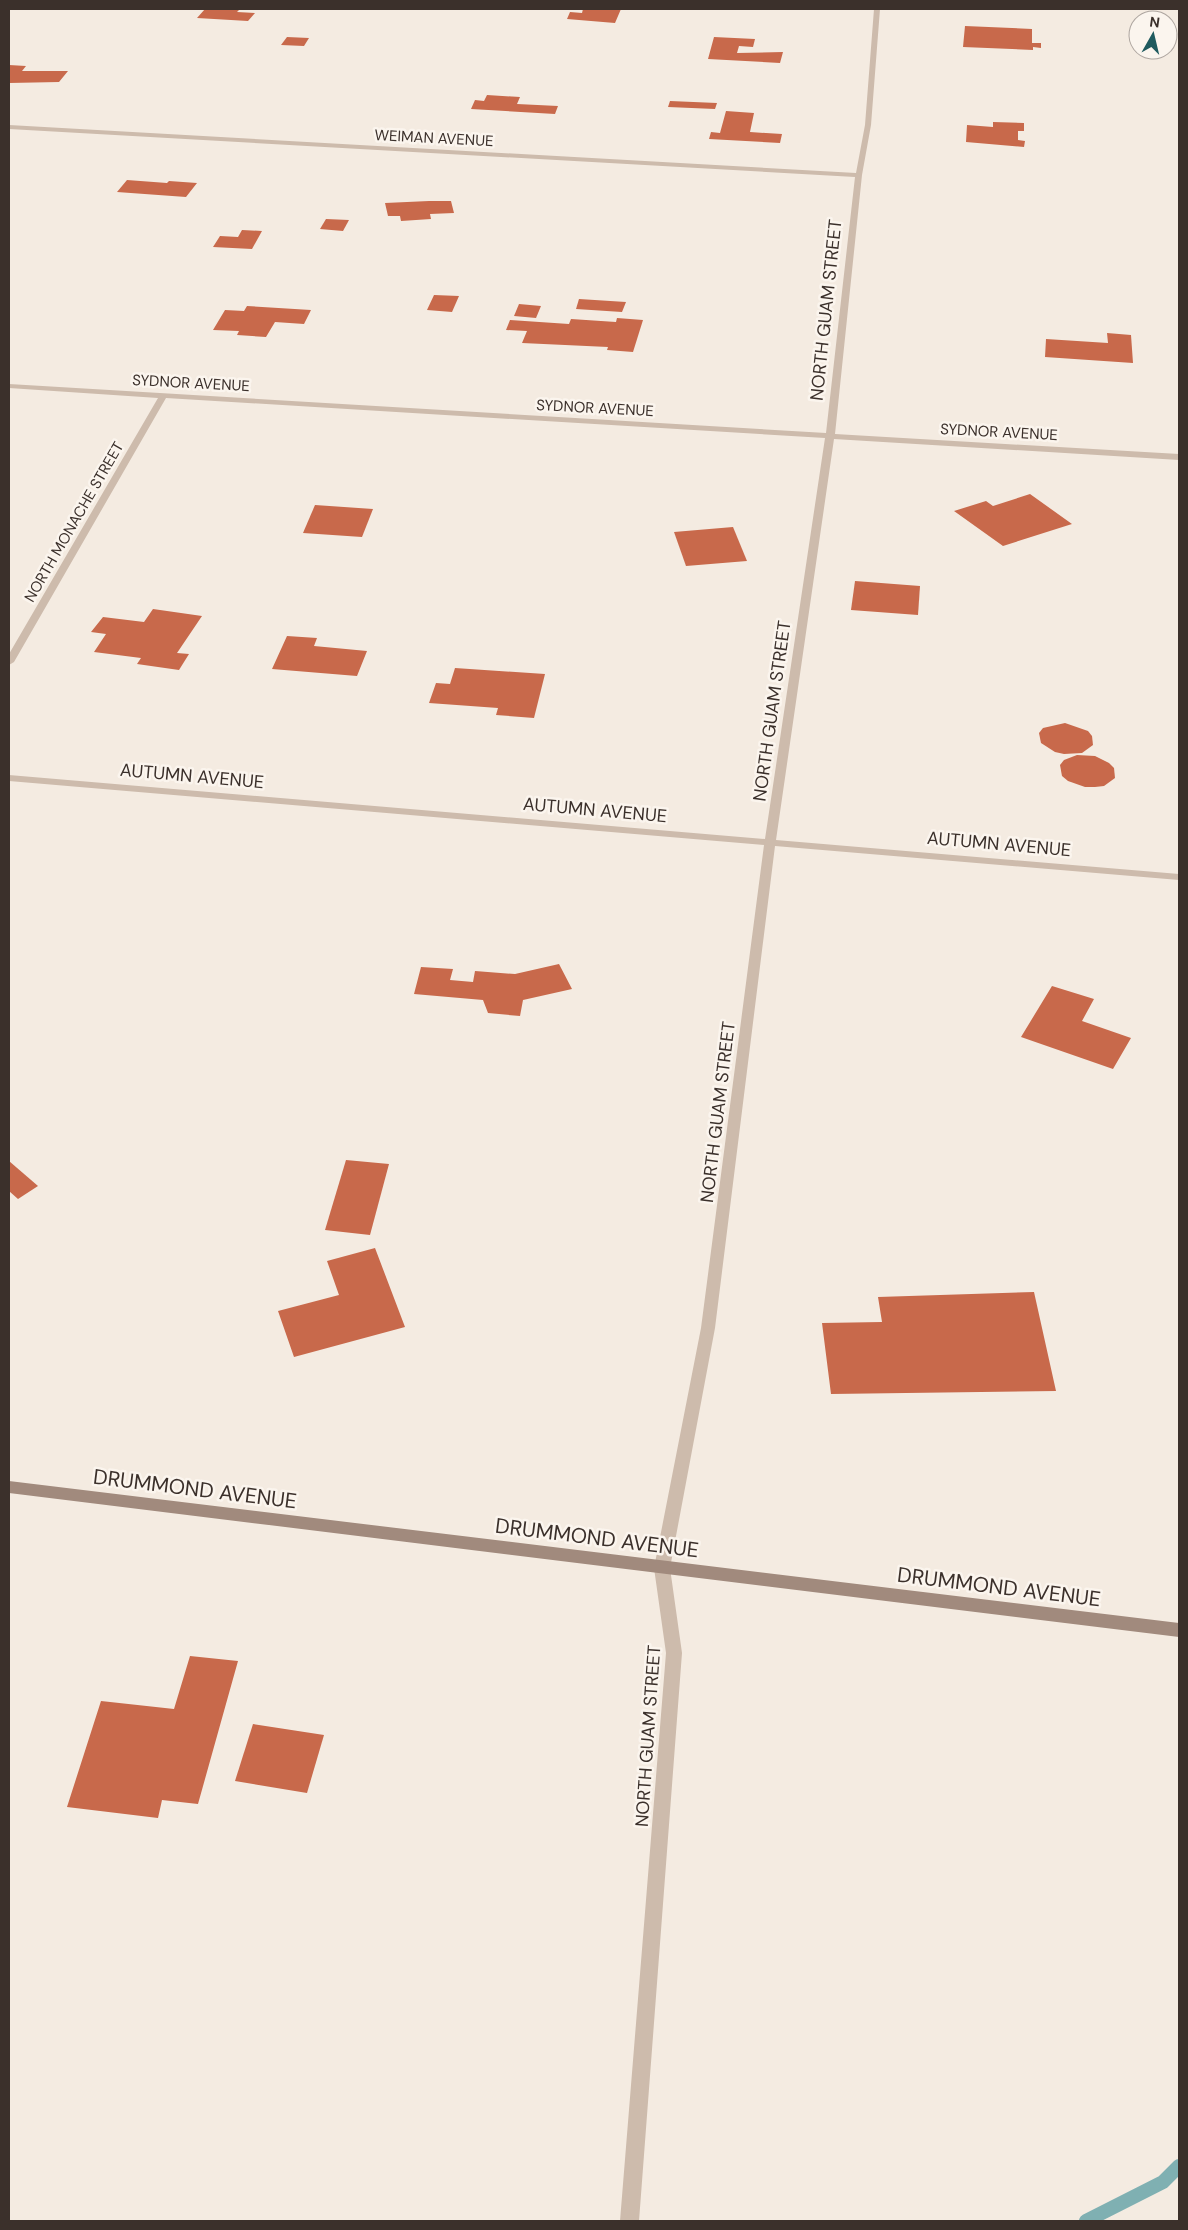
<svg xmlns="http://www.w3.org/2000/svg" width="1188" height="2230" font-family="'DM Sans',sans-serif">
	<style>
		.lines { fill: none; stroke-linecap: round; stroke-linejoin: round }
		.stream { stroke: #7fb0b2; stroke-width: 14 }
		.building { fill: #c8694b }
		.street { fill: #cdbbac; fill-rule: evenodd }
		.secondary { fill: #a18a7d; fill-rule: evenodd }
		.labels { text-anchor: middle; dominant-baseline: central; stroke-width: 5; stroke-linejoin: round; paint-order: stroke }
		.far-street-label { font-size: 15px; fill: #3b302b; stroke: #fbf5ee }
		.street-label { font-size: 18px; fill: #3b302b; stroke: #fbf5ee }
		.near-street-label { font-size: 21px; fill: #3b302b; stroke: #fbf5ee }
	</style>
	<rect width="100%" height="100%" fill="#f4ebe1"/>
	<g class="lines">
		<path class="stream" d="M1086,2221l77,-39 16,-16"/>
	</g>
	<g class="building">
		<path d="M205,9l34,1 -2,2 18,1 -7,8 -51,-3z"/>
		<path d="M583,9h38l-6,14 -48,-4 3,-7 12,1z"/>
		<path d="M965,26l67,3v14h9v5l-8,-1v3l-70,-3z"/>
		<path d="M287,37l22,1 -5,8 -23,-1z"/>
		<path d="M714,37l41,2 -2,8 -14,-1 -2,7 46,-1 -3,11 -72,-4z"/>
		<path d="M9,65l17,1 -4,5h46l-9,11 -50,1z"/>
		<path d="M487,95l33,2 -3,7 41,2 -3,8 -84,-5 4,-9 9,1z"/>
		<path d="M670,101l47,2 -2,6 -47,-2z"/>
		<path d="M726,111l28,2 -4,19 32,2 -2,9 -71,-4 2,-7 9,1z"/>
		<path d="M993,122l31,1v8h-6v9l7,1 -1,6 -58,-5 1,-17 26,2z"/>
		<path d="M127,180l40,3 2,-2 28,2 -11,14 -69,-5z"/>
		<path d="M429,201h22l3,12 -24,1 1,5 -30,2 -1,-5h-12l-3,-13z"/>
		<path d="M326,219l23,1 -6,11 -23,-2z"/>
		<path d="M242,230l20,1 -10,18 -39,-2 7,-11 18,1z"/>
		<path d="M434,295l25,1 -7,16 -25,-2z"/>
		<path d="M579,299l47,3 -4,10 -46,-3z"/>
		<path d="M519,304l22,2 -5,12 -22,-2z"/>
		<path d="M247,306l64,4 -7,14 -29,-2 -9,15 -29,-2 2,-4 -26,-1 12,-20 19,1z"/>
		<path d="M617,318l26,2 -10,32 -26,-2 1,-3 -86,-4 5,-12 -21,-1 4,-10 59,4 2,-5 45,3z"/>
		<path d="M1107,333l24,2 2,28 -88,-6 1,-18 62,4z"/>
		<path d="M1030,494l42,30 -69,22 -49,-35 32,-10 7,5z"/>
		<path d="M315,505l58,4 -11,28 -59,-4z"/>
		<path d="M733,527l14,34 -61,5 -12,-34z"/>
		<path d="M855,581l65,5 -2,29 -67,-5z"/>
		<path d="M153,609l49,7 -25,37 12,1 -10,16 -42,-6 4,-6 -47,-6 12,-18 -15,-2 12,-15 41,5z"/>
		<path d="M287,636l30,2 -3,8 53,5 -10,25 -85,-7z"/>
		<path d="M455,668l90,6 -11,44 -38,-3 2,-7 -69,-5 7,-20 14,1z"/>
		<path d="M1065,723l23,8 4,5 1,9 -11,8 -18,1 -9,-2 -14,-9 -2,-10 4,-5z"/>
		<path d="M1077,755l18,1 14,7 5,5 1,10 -11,8 -9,1h-10l-17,-6 -6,-5 -2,-11 4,-5z"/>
		<path d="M559,964l13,25 -49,11 -3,16 -32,-3 -5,-13 -69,-6 7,-27 32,2 -3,11 23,2 2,-11 40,3z"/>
		<path d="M1052,986l42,13 -12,22 49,17 -18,31 -92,-32z"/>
		<path d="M346,1160l43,4 -19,71 -45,-5z"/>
		<path d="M9,1161l29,25 -20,13 -9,-8z"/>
		<path d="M375,1248l30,79 -111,30 -16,-46 61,-16 -12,-34z"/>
		<path d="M1034,1292l22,99 -225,3 -9,-71 60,-1 -4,-25z"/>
		<path d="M190,1656l48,5 -40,143 -36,-4 -4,18 -91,-11 34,-106 73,8z"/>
		<path d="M253,1724l71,11 -17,58 -72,-12z"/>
	</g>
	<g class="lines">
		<path class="street" d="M874,9h6l-9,116 -9,50 -27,259 344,20v6l-345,-21 -58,401 403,34v6l-404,-34 -60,482 -45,240 12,85 -43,568h-19l46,-568 -12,-85 47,-240 63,-483 -755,-64v-6l756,64 60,-401 -659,-40 -152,264 -5,3v-11l149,-256 -149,-10v-4l817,49 29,-256 -846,-48v-4l847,48 9,-48z"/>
		<path class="secondary" d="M9,1481l1170,142v14l-1170,-144z"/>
	</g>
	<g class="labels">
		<g class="far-street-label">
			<text transform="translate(434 138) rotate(3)">WEIMAN AVENUE</text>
			<text transform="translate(191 383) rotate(3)">SYDNOR AVENUE</text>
			<text transform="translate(595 408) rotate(3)">SYDNOR AVENUE</text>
			<text transform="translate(999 432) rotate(3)">SYDNOR AVENUE</text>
			<text transform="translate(74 522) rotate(-60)">NORTH MONACHE STREET</text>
		</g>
		<g class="street-label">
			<text transform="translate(826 310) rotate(-84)">NORTH GUAM STREET</text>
			<text transform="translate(772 711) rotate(-82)">NORTH GUAM STREET</text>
			<text transform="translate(192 776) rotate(5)">AUTUMN AVENUE</text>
			<text transform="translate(595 810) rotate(5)">AUTUMN AVENUE</text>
			<text transform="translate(999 844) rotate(5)">AUTUMN AVENUE</text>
			<text transform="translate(718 1112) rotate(-83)">NORTH GUAM STREET</text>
			<text transform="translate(648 1736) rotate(-86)">NORTH GUAM STREET</text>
		</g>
		<g class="near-street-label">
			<text transform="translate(195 1489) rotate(7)">DRUMMOND AVENUE</text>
			<text transform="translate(597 1538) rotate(7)">DRUMMOND AVENUE</text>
			<text transform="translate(999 1587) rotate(7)">DRUMMOND AVENUE</text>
		</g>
	</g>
	<rect width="1188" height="2230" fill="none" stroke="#3b302b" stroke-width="20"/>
	<g transform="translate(1153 35) rotate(8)"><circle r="24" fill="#fbf5ee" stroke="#aea6a0"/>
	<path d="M0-4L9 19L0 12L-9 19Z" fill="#1f5a5e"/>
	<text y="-8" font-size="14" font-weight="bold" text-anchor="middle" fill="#3b302b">N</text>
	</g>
</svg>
